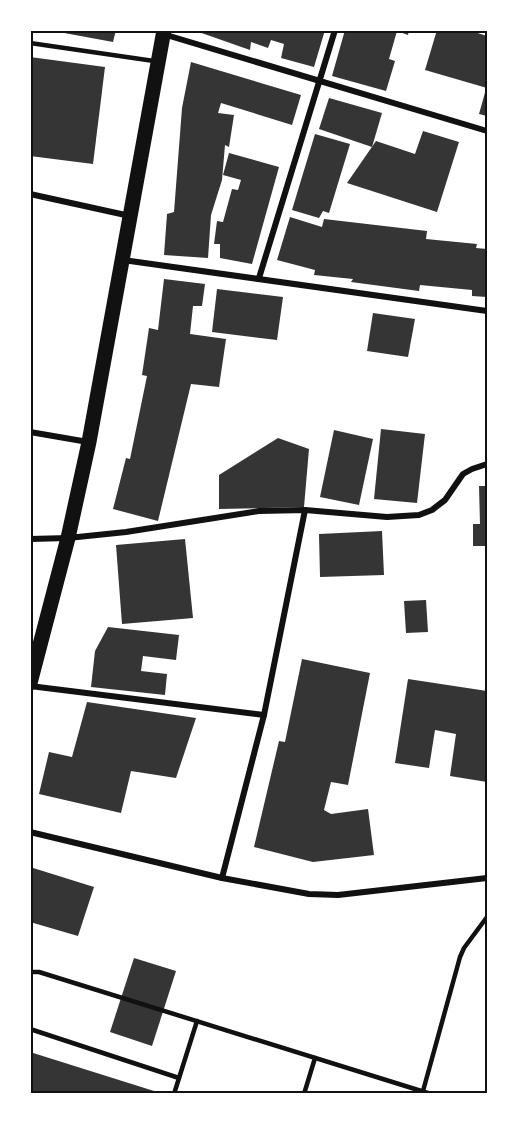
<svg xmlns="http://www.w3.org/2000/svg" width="517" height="1124" font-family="'Work Sans',sans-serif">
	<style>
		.building { fill: #353535 }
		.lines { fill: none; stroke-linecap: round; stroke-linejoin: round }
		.service { stroke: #111; stroke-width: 4.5 }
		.minor { stroke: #111; stroke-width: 6 }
		.primary { stroke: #111; stroke-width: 15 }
		.neatline { fill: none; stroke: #111; stroke-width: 2 }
	</style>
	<rect width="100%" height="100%" fill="#fff"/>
	<g class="building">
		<path d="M48,30h68l-3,12z"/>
		<path d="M193,30h132l-11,37 -33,-9 3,-14 -13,-4 -3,8 -17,-6 -1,8z"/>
		<path d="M345,30h64l-1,5 -11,-4 -8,28 6,2 -9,30 -54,-15z"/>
		<path d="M437,30h31l19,6v52l-62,-18z"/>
		<path d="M30,57l75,10 -12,97 -63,-8z"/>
		<path d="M191,62l110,33 -9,30 -71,-22 -3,10 16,2 -5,32 -4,-2 -3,35 -11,35 -3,43 -44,-3 3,-41 7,-2 8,-104z"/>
		<path d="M486,89h1v27l-8,-2z"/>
		<path d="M329,98l53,15 -10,34 -53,-18z"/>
		<path d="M423,131l36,11 -22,70 -90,-29 29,-42 39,13z"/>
		<path d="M315,134l35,10 -21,69 -6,-2 -4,7 -27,-8z"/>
		<path d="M229,153l50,14 -27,97 -32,-6v-14h-6l3,-23 6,1 9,-33 6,1 3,-10 -18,-5z"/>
		<path d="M290,217l32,10 2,-8 103,12 -1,8 51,5 -1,4 11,1v48l-15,-1v-6l-52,-5 -1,6 -68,-9 2,-3 -39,-4 1,-5 -38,-10z"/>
		<path d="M164,279l41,5 -3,22h-9l-3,28 36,5 -7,48 -28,-3 -33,137 -45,-12 13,-51 4,1 17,-83 -5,-1 7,-47 9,2z"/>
		<path d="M217,289l66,8 -6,43 -65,-8z"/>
		<path d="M373,313l42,6 -7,38 -41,-6z"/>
		<path d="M381,429l44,5 -8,69 -43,-4z"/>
		<path d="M334,430l39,9 -14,66 -39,-8z"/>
		<path d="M278,438l31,11 -5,58 -85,2v-34z"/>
		<path d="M479,486h8v60h-14v-22h7z"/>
		<path d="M382,531l2,44 -64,2 -1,-43z"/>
		<path d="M185,539l8,79 -71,6 -6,-79z"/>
		<path d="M426,600l2,32 -22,1 -2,-32z"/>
		<path d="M108,627l71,8 -3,25 -33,-4 -2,15 26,3 -2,21 -74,-8 4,-36z"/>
		<path d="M302,659l68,14 -22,112 -17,-3 -7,28 7,4 37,-5 6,46 -61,7 -59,-15 25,-106 6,1z"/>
		<path d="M408,679l79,12v91l-37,-6 6,-42 -21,-4 -6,38 -34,-5z"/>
		<path d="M87,702l109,16 -20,60 -45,-7 -10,42 -82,-19 10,-42 23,5z"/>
		<path d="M30,867l64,20 -16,49 -48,-14z"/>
		<path d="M134,958l42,13 -24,75 -42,-14z"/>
		<path d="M30,1052l124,39 -1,3h-123z"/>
	</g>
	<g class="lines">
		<g class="service">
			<path d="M30,43l124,18"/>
			<path d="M30,972h9l392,122"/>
			<path d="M30,1029l149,49"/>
			<path d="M423,1091l37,-134 4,-9 23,-31"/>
			<path d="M174,1094l23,-73"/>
			<path d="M304,1094l11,-36"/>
		</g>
		<g class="minor">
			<path d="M163,34l324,97"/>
			<path d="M30,194l100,22"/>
			<path d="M123,260l364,51"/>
			<path d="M259,278l76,-248"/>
			<path d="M30,432l58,10"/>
			<path d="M30,539l38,-1 58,-6 133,-21 46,-1 82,7 32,-2 13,-5 13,-10 18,-26 9,-5 15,-5"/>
			<path d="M30,686l234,29"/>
			<path d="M30,832l192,46 87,16 29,1 149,-17"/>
			<path d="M222,878l42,-163 41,-205"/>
		</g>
		<path class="primary" d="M30,683l38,-145 21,-96 75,-412"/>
	</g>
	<rect width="517" height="1124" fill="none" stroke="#ffffff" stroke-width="63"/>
	<rect x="32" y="32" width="454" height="1060" class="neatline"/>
</svg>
